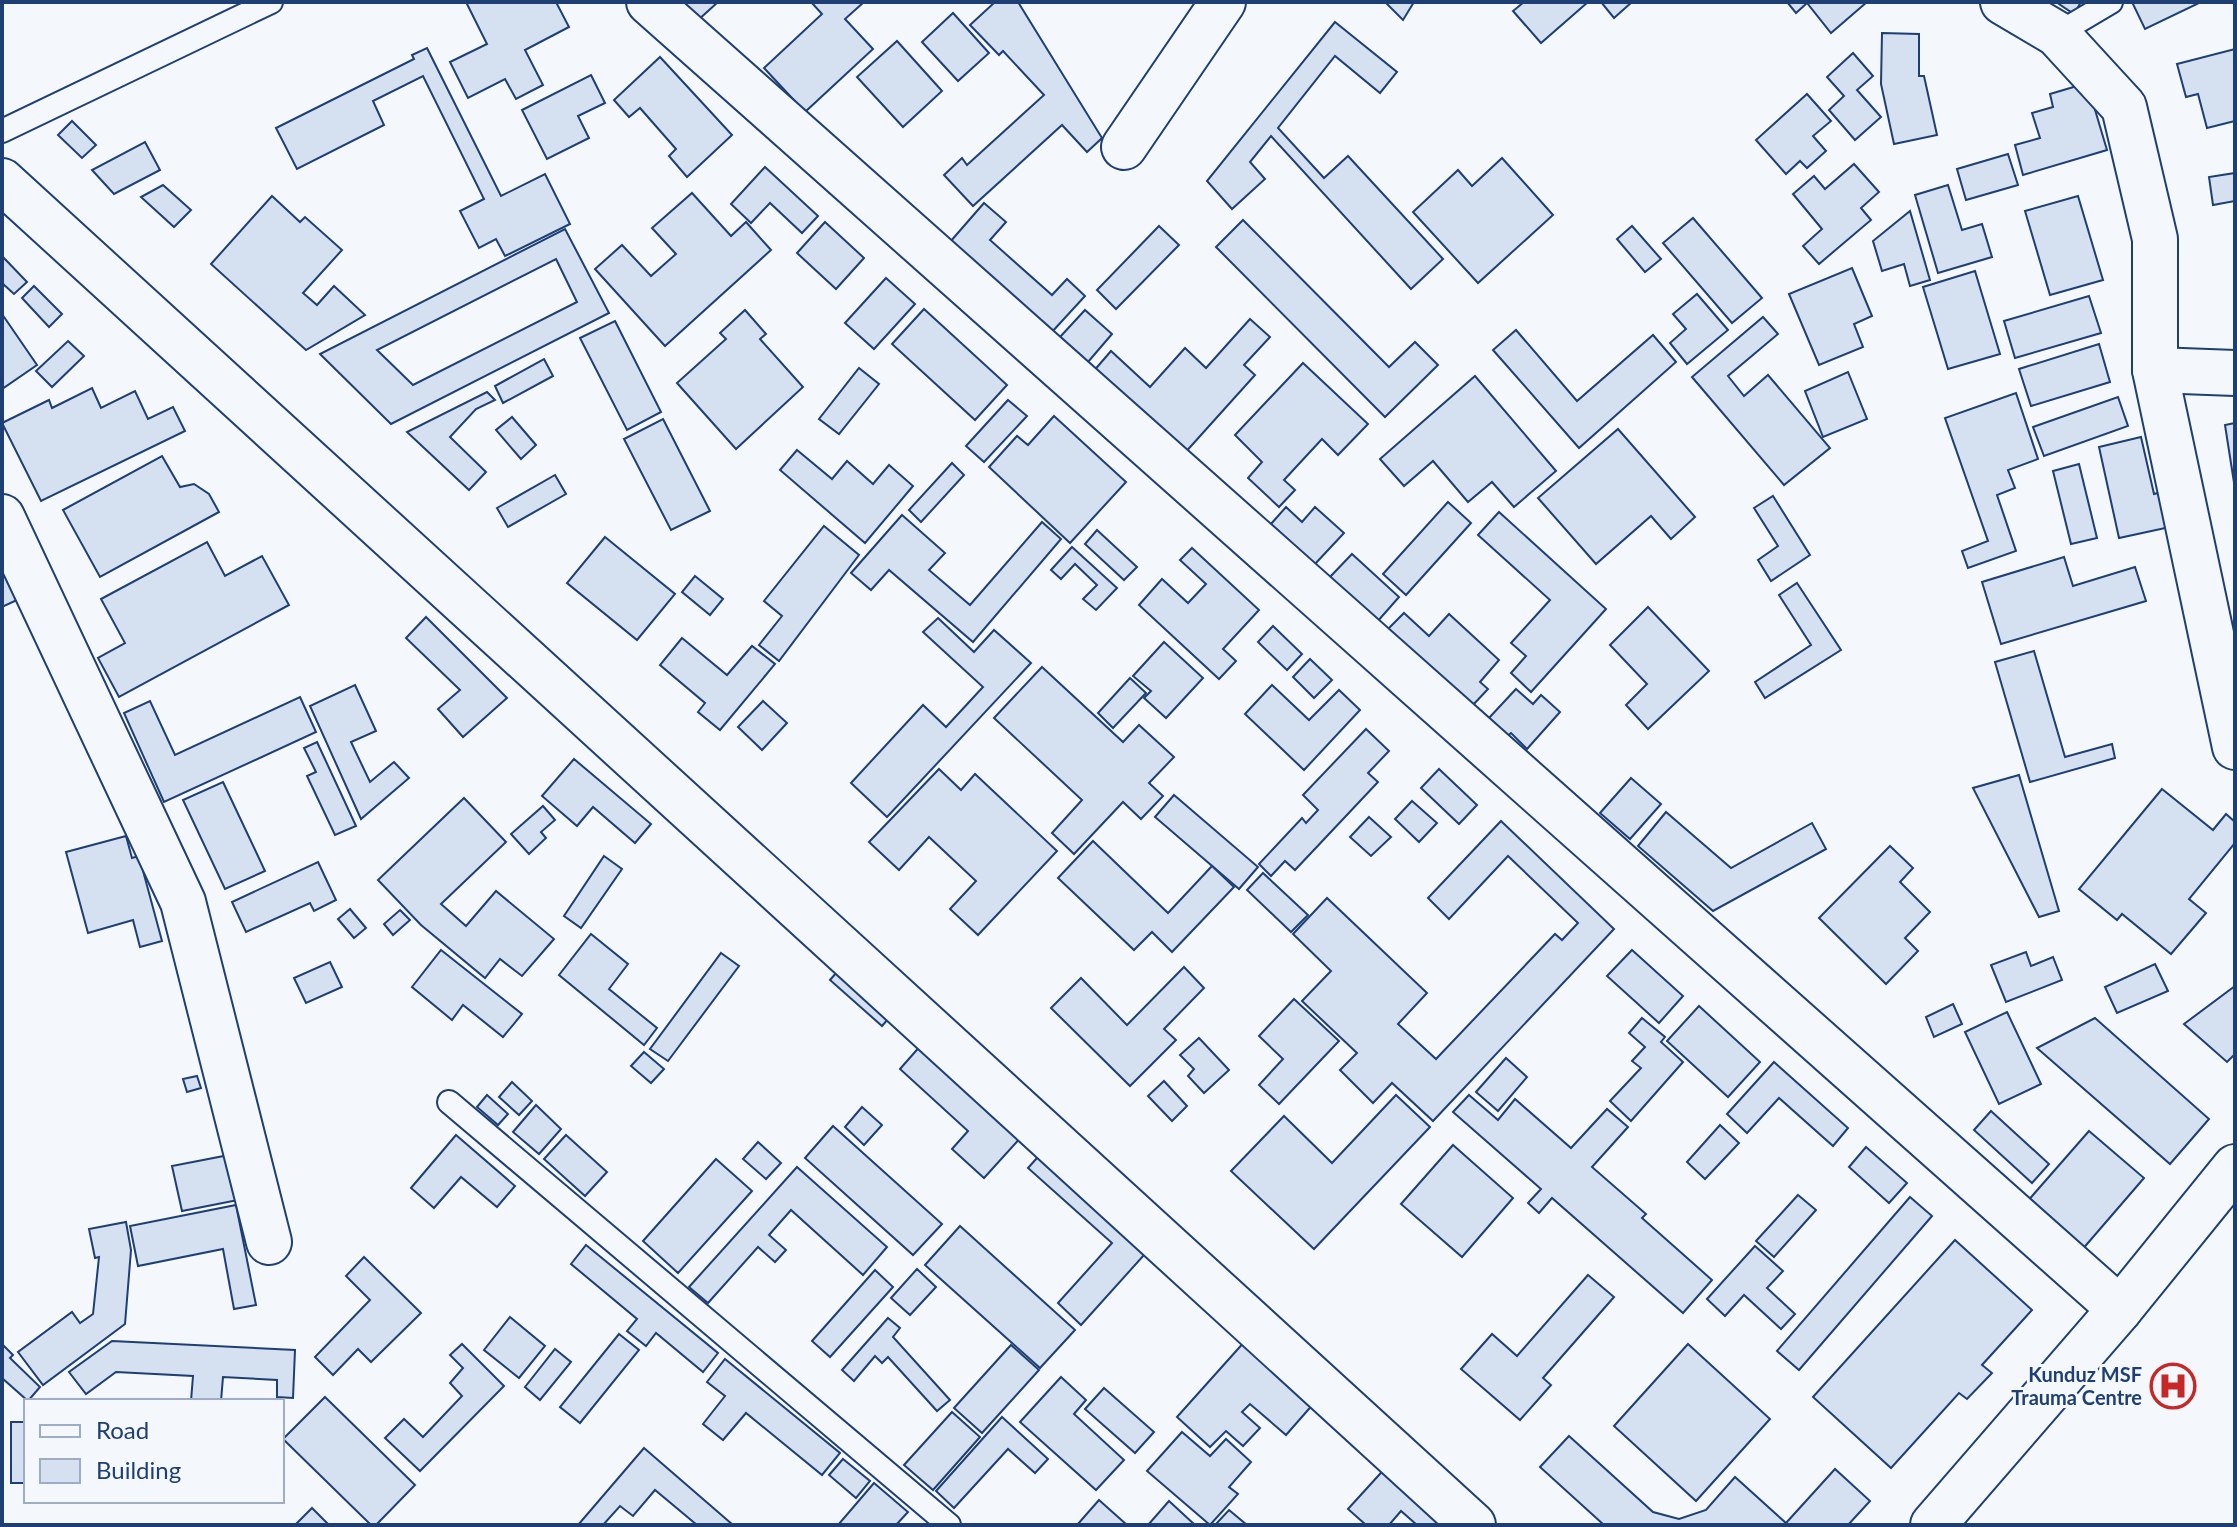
<svg xmlns="http://www.w3.org/2000/svg" width="2237" height="1527" font-family="Lato,sans-serif">
	<style>
		.building { fill: #d5e0f0; stroke: #1d3f73; stroke-width: 2; fill-rule: evenodd }
		.lines { fill: none; stroke-linecap: round; stroke-linejoin: round }
		.service-casing { stroke: #1d3f73; stroke-width: 26 }
		.minor-casing { stroke: #1d3f73; stroke-width: 48 }
		.tertiary-casing { stroke: #1d3f73; stroke-width: 48 }
		.service { stroke: #f4f7fb; stroke-width: 22 }
		.minor { stroke: #f4f7fb; stroke-width: 44 }
		.tertiary { stroke: #f4f7fb; stroke-width: 44 }
		.labels { text-anchor: middle; dominant-baseline: central; stroke-width: 6; stroke-linejoin: round; paint-order: stroke }
		.poi-label { font-size: 20px; font-weight: bold; fill: #1d3f73; stroke: #f4f7fb; text-anchor: end }
	</style>
	<rect width="100%" height="100%" fill="#f4f7fb"/>
	<g class="building">
		<path d="M466,2h90l13,25 -44,23 18,35 -27,14 -11,-20 -37,19 -18,-36 37,-18z"/>
		<path d="M680,2h38l-21,19z"/>
		<path d="M811,2h53l-19,17 28,30 -68,63 -41,-44 58,-54z"/>
		<path d="M995,2h23l84,136 -15,14 -25,-27 -89,81 -29,-31 18,-17 5,7 77,-70 -41,-44 -4,4 -29,-30z"/>
		<path d="M1385,2h29l-11,18z"/>
		<path d="M1524,2h64l-47,41 -28,-32z"/>
		<path d="M1601,2h31l-18,16z"/>
		<path d="M1787,2h80l-36,31 -24,-30 -11,10z"/>
		<path d="M2056,2h25l-7,12z"/>
		<path d="M2132,2h63l2,2 -52,25z"/>
		<path d="M953,13l36,40 -31,28 -36,-39z"/>
		<path d="M1335,22l62,50 -17,21 -45,-37 -57,72 46,50 24,-22 95,103 -32,30 -140,-153 -21,26 15,17 -33,30 -25,-28z"/>
		<path d="M1882,33l37,1v42h5l13,59 -43,9 -13,-60z"/>
		<path d="M897,41l45,50 -39,36 -46,-50z"/>
		<path d="M427,48l74,148 44,-22 25,50 -65,32 -9,-17 -17,9 -19,-37 24,-12 -61,-123 -50,25 11,24 -87,44 -21,-41 138,-69 -2,-4z"/>
		<path d="M2235,49v72l-28,7 -9,-34 -12,3 -9,-33z"/>
		<path d="M1853,53l20,23 -16,14 24,27 -26,23 -26,-30 15,-14 -17,-19z"/>
		<path d="M660,57l72,78 -45,42 -18,-21 7,-7 -36,-41 -11,9 -15,-17z"/>
		<path d="M591,75l14,28 -27,13 11,22 -42,21 -25,-49z"/>
		<path d="M2087,83l20,67 -84,25 -8,-30 25,-7 -8,-25 21,-6 -3,-13z"/>
		<path d="M1807,94l24,27 -18,15 13,15 -19,17 -7,-7 -14,13 -30,-34z"/>
		<path d="M72,121l24,24 -14,13 -24,-23z"/>
		<path d="M145,142l15,28 -46,24 -22,-24z"/>
		<path d="M2008,154l10,31 -52,15 -9,-31z"/>
		<path d="M1502,158l51,57 -75,68 -65,-71 45,-42 14,16z"/>
		<path d="M1854,164l25,28 -18,16 10,12 -52,44 -16,-18 19,-17 -29,-35 21,-18 11,13z"/>
		<path d="M765,167l53,49 -16,17 -32,-30 -19,20 -20,-19z"/>
		<path d="M2235,173v28l-22,4 -4,-28z"/>
		<path d="M163,185l28,25 -17,17 -33,-30z"/>
		<path d="M1948,185l14,45 20,-6 10,33 -54,16 -23,-78z"/>
		<path d="M692,193l39,43 15,-14 25,28 -106,96 -70,-77 27,-24 29,31 25,-22 -24,-26z"/>
		<path d="M272,196l28,26 5,-5 37,33 -39,43 14,12 17,-19 31,29 -59,35 -95,-86z"/>
		<path d="M2078,196l25,84 -53,15 -25,-84z"/>
		<path d="M984,203l22,19 -16,18 62,55 15,-16 18,17 -34,37 -101,-91z"/>
		<path d="M1910,211l20,69 -20,6 -6,-22 -22,7 -9,-30z"/>
		<path d="M1693,218l69,80 -30,25 -69,-80z"/>
		<path d="M1243,220l146,147 26,-25 23,23 -53,52 -169,-170z"/>
		<path d="M825,222l39,36 -28,31 -39,-36z"/>
		<path d="M1159,226l20,19 -63,64 -19,-19z"/>
		<path d="M1632,226l29,33 -16,13 -28,-33z"/>
		<path d="M565,229l44,84 -218,111 -71,-70zM556,259l21,43 -164,83 -36,-35z"/>
		<path d="M2,256l25,26 -13,12 -12,-11z"/>
		<path d="M1852,268l20,48 -18,8 9,23 -44,18 -30,-71z"/>
		<path d="M1975,271l25,83 -52,15 -25,-82z"/>
		<path d="M886,278l29,26 -41,45 -29,-26z"/>
		<path d="M34,286l28,28 -13,13 -27,-29z"/>
		<path d="M1697,294l31,36 -41,34 -17,-21 16,-14 -13,-15z"/>
		<path d="M2089,296l12,37 -86,25 -11,-37z"/>
		<path d="M924,309l83,76 -32,35 -83,-76z"/>
		<path d="M745,310l21,24 -6,5 43,48 -67,62 -59,-66 49,-44 -6,-6z"/>
		<path d="M1085,310l27,24 -24,28 -28,-25z"/>
		<path d="M2,314l35,51 -35,24z"/>
		<path d="M1763,317l15,17 -50,42 16,20 24,-21 62,73 -46,37 -92,-108z"/>
		<path d="M1250,319l20,18 -26,28 11,10 -72,80 -91,-82 19,-22 39,36 35,-39 21,20z"/>
		<path d="M615,321l46,91 -34,18 -47,-92z"/>
		<path d="M1516,330l61,71 76,-66 23,27 -97,86 -86,-98z"/>
		<path d="M68,341l16,15 -32,31 -16,-16z"/>
		<path d="M2099,344l11,38 -79,24 -12,-37z"/>
		<path d="M544,359l9,17 -50,27 -8,-17z"/>
		<path d="M1303,363l65,61 -30,31 -16,-16 -38,41 11,10 -16,17 -31,-29 14,-16 -27,-27z"/>
		<path d="M859,368l20,16 -40,50 -20,-15z"/>
		<path d="M1848,372l19,47 -44,18 -18,-46z"/>
		<path d="M1475,376l81,95 -42,36 -22,-25 -24,20 -35,-41 -29,25 -24,-27z"/>
		<path d="M92,388l9,20 34,-17 13,28 25,-12 12,24 -144,70 -39,-78 47,-23 3,8z"/>
		<path d="M487,392l8,8 -19,9 -26,28 36,35 -17,18 -62,-58z"/>
		<path d="M2016,393l22,66 -30,11 7,18 -18,7 19,56 -48,17 -6,-17 26,-10 -43,-123z"/>
		<path d="M2118,397l10,29 -84,30 -11,-29z"/>
		<path d="M1008,400l19,16 -43,46 -18,-16z"/>
		<path d="M1054,416l72,66 -56,61 -81,-76 28,-31 11,9z"/>
		<path d="M512,417l24,28 -15,14 -25,-29z"/>
		<path d="M663,419l47,92 -39,19 -47,-91z"/>
		<path d="M2235,423v66l-10,-64z"/>
		<path d="M1618,429l77,88 -24,22 -20,-23 -55,48 -58,-66z"/>
		<path d="M2141,437l13,57 8,-2 8,35 -51,11 -20,-91z"/>
		<path d="M797,450l35,29 15,-18 26,23 16,-19 24,21 -48,57 -85,-73z"/>
		<path d="M162,456l18,31 14,-3 15,10 10,18 -119,65 -37,-67z"/>
		<path d="M952,463l12,12 -43,47 -12,-12z"/>
		<path d="M2079,464l18,74 -26,6 -18,-73z"/>
		<path d="M555,475l11,19 -58,33 -11,-19z"/>
		<path d="M1773,496l37,59 -39,26 -13,-21 20,-14 -24,-38z"/>
		<path d="M1448,502l23,21 -65,72 -23,-21z"/>
		<path d="M1286,507l16,15 13,-15 29,26 -29,31 -44,-40z"/>
		<path d="M1499,512l107,97 -75,83 -20,-19 15,-17 -15,-13 39,-43 -72,-65z"/>
		<path d="M902,515l43,38 -16,17 41,35 72,-83 19,17 -88,103 -84,-72 -18,20 -20,-17z"/>
		<path d="M824,526l35,29 -80,106 -20,-16 23,-29 -18,-15z"/>
		<path d="M1097,530l40,37 -13,13 -39,-36z"/>
		<path d="M605,537l70,57 -38,46 -70,-57z"/>
		<path d="M207,542l18,34 37,-20 27,49 -170,92 -21,-39 27,-15 -24,-44z"/>
		<path d="M1072,547l45,41 -21,22 -13,-11 14,-14 -22,-21 -14,15 -10,-9z"/>
		<path d="M1192,548l67,62 -36,39 13,12 -17,18 -80,-74 23,-26 26,24 18,-19 -26,-24z"/>
		<path d="M1352,554l47,43 -22,25 -48,-44z"/>
		<path d="M2064,557l9,29 62,-19 11,34 -145,43 -19,-62z"/>
		<path d="M3,572l14,28 -15,7v-34z"/>
		<path d="M695,576l28,23 -13,16 -28,-23z"/>
		<path d="M1797,583l44,67 -76,48 -10,-16 56,-37 -32,-50z"/>
		<path d="M1648,607l61,64 -61,58 -22,-24 21,-21 -37,-39z"/>
		<path d="M1404,613l25,23 20,-22 50,46 -19,22 8,7 -16,17 -84,-77z"/>
		<path d="M426,617l81,81 -44,39 -25,-28 22,-19 -54,-52z"/>
		<path d="M938,618l36,34 20,-22 37,33 -144,154 -36,-34 72,-78 23,22 37,-40 -60,-55z"/>
		<path d="M1273,626l29,28 -15,16 -29,-28z"/>
		<path d="M682,638l45,37 25,-29 23,18 -55,66 -22,-18 7,-9 -45,-38z"/>
		<path d="M1164,642l39,36 -37,40 -22,-20 7,-7 -18,-15z"/>
		<path d="M2034,651l31,106 47,-13 3,14 -85,24 -35,-120z"/>
		<path d="M1310,659l22,21 -18,18 -21,-21z"/>
		<path d="M1042,667l81,75 16,-17 35,32 -25,26 14,13 -22,23 -18,-17 -49,52 -22,-21 30,-33 -88,-82z"/>
		<path d="M1130,678l16,15 -33,35 -15,-15z"/>
		<path d="M355,685l21,46 -25,11 19,40 24,-20 15,16 -48,41 -51,-113z"/>
		<path d="M1272,685l37,35 30,-30 21,20 -56,60 -59,-56z"/>
		<path d="M1516,689l17,15 8,-9 19,17 -33,37 -16,-16 -5,4 -18,-18z"/>
		<path d="M300,697l16,35 -152,70 -40,-89 26,-12 25,54z"/>
		<path d="M763,701l24,22 -25,27 -24,-23z"/>
		<path d="M1366,729l23,22 -21,22 10,9 -83,88 -10,-9 -14,15 -12,-12 43,-46 4,5 12,-13 -15,-15z"/>
		<path d="M317,742l39,84 -21,9 -28,-59 9,-4 -12,-24z"/>
		<path d="M574,759l77,65 -16,19 -42,-36 -16,19 -35,-30z"/>
		<path d="M939,769l22,21 14,-16 82,77 -79,84 -28,-26 26,-28 -47,-44 -30,33 -30,-28z"/>
		<path d="M1439,769l38,36 -18,19 -38,-36z"/>
		<path d="M2019,775l40,136 -20,6 -66,-129z"/>
		<path d="M1631,778l30,26 -31,35 -30,-26z"/>
		<path d="M223,782l42,89 -40,18 -42,-89z"/>
		<path d="M2162,789l51,41 13,-16 9,8v21l-46,56 17,14 -35,41 -49,-40 -5,6 -38,-31z"/>
		<path d="M1174,795l84,72 -19,22 -84,-72z"/>
		<path d="M464,798l42,44 -65,62 25,22 30,-35 58,48 -32,37 -22,-17 -15,19 -64,-53 -43,-45z"/>
		<path d="M1412,801l25,22 -18,19 -24,-23z"/>
		<path d="M543,806l12,14 -14,12 5,6 -17,16 -18,-20z"/>
		<path d="M1666,812l65,56 81,-45 14,26 -113,62 -75,-65z"/>
		<path d="M1369,817l22,20 -20,19 -21,-19z"/>
		<path d="M1501,821l113,108 -181,192 -41,-38 -19,20 -33,-33 17,-17 -55,-52 29,-30 -38,-37 34,-36 100,95 -29,31 38,35 119,-125 7,6 16,-17 -70,-67 -59,63 -21,-21z"/>
		<path d="M126,836l6,22 7,-2 23,85 -22,6 -7,-27 -45,13 -22,-81z"/>
		<path d="M1093,841l75,72 44,-47 22,21 -62,65 -20,-20 -18,18 -76,-72z"/>
		<path d="M1890,846l23,22 -13,14 30,30 -25,26 13,13 -32,33 -67,-66z"/>
		<path d="M604,856l18,13 -41,59 -17,-12z"/>
		<path d="M318,862l18,38 -22,11 -4,-8 -64,29 -14,-30z"/>
		<path d="M1263,873l45,42 -17,17 -44,-42z"/>
		<path d="M350,909l16,19 -12,10 -16,-19z"/>
		<path d="M400,910l10,10 -17,15 -9,-11z"/>
		<path d="M591,934l37,30 -19,25 48,39 -13,17 -85,-70z"/>
		<path d="M441,950l81,64 -19,23 -40,-32 -11,15 -40,-33z"/>
		<path d="M1632,950l51,46 -24,27 -52,-47z"/>
		<path d="M2026,952l5,14 22,-9 9,23 -56,22 -15,-37z"/>
		<path d="M721,953l18,13 -71,95 -18,-12z"/>
		<path d="M330,962l12,25 -36,16 -12,-25z"/>
		<path d="M844,964l51,47 -13,15 -52,-46z"/>
		<path d="M2155,964l13,27 -51,22 -12,-26z"/>
		<path d="M1184,967l20,21 -40,41 12,11 -46,46 -79,-78 30,-30 46,47z"/>
		<path d="M2235,986v68l-8,8 -43,-38z"/>
		<path d="M1294,999l45,42 -60,63 -20,-19 24,-26 -24,-23z"/>
		<path d="M1953,1004l9,20 -28,13 -8,-20z"/>
		<path d="M1699,1006l61,56 -32,35 -61,-56z"/>
		<path d="M2007,1012l34,72 -42,20 -34,-72z"/>
		<path d="M1642,1018l23,19 -4,5 22,20 -52,59 -21,-20 31,-33 -9,-7 13,-14 -16,-14z"/>
		<path d="M2095,1018l114,101 -39,45 -133,-116z"/>
		<path d="M1199,1038l30,32 -25,23 -16,-17 6,-7 -14,-14z"/>
		<path d="M922,1044l101,91 -39,43 -32,-29 16,-18 -68,-62z"/>
		<path d="M644,1052l20,17 -13,14 -20,-17z"/>
		<path d="M1506,1058l21,19 -29,34 -22,-19z"/>
		<path d="M1774,1062l74,66 -15,18 -54,-48 -32,35 -20,-19z"/>
		<path d="M197,1076l4,12 -14,4 -4,-13z"/>
		<path d="M1164,1081l23,25 -15,15 -24,-25z"/>
		<path d="M512,1082l20,19 -13,14 -20,-18z"/>
		<path d="M487,1095l21,19 -10,11 -21,-18z"/>
		<path d="M1396,1095l34,32 -116,122 -83,-78 53,-55 48,47z"/>
		<path d="M1469,1095l29,25 17,-21 56,49 36,-39 21,18 -36,40 54,47 -4,4 70,62 -29,33 -131,-115 -13,15 -11,-10 13,-14 -88,-77z"/>
		<path d="M536,1105l25,24 -22,25 -26,-22z"/>
		<path d="M862,1107l20,18 -18,20 -19,-18z"/>
		<path d="M1991,1111l58,53 -17,19 -58,-53z"/>
		<path d="M1720,1125l19,18 -34,36 -18,-17z"/>
		<path d="M833,1126l109,98 -29,31 -108,-97z"/>
		<path d="M2089,1131l55,47 -63,73 -55,-48z"/>
		<path d="M456,1135l59,51 -18,21 -36,-30 -27,31 -23,-20z"/>
		<path d="M566,1135l41,37 -22,24 -41,-37z"/>
		<path d="M758,1142l23,21 -15,16 -23,-20z"/>
		<path d="M1453,1145l60,53 -51,59 -61,-53z"/>
		<path d="M1866,1147l41,36 -18,20 -40,-36z"/>
		<path d="M1046,1148l107,97 -72,80 -23,-22 54,-60 -84,-75z"/>
		<path d="M229,1155l9,45 -56,11 -10,-45z"/>
		<path d="M716,1159l36,32 -74,82 -35,-32z"/>
		<path d="M797,1167l90,80 -24,28 -72,-65 -22,25 17,15 -11,12 -17,-15 -50,56 -19,-16z"/>
		<path d="M1798,1195l18,15 -42,47 -18,-16z"/>
		<path d="M1910,1197l22,19 -133,154 -22,-19z"/>
		<path d="M236,1205l20,100 -22,4 -11,-60 -85,17 -8,-40z"/>
		<path d="M126,1222l5,28 -6,74 -82,61 -25,-33 54,-40 8,11 13,-9 6,-57 -4,1 -6,-29z"/>
		<path d="M960,1226l115,104 -35,38 -115,-103z"/>
		<path d="M1955,1240l77,70 -50,55 10,8 -25,26 -8,-6 -68,75 -78,-71z"/>
		<path d="M586,1245l132,108 -15,19 -47,-39 -10,13 -19,-15 10,-12 -66,-55z"/>
		<path d="M1755,1246l28,25 -16,17 28,26 -14,15 -37,-34 -19,21 -18,-17z"/>
		<path d="M364,1257l57,56 -50,49 -13,-13 -25,26 -18,-18 55,-57 -24,-24z"/>
		<path d="M917,1269l19,18 -26,28 -19,-17z"/>
		<path d="M875,1270l18,17 -63,70 -18,-16z"/>
		<path d="M1588,1275l26,22 -71,81 8,7 -31,35 -59,-51 31,-35 25,22z"/>
		<path d="M510,1317l35,29 -26,32 -35,-28z"/>
		<path d="M888,1318l12,10 -7,9 57,63 -13,11 -49,-54 -6,6 -7,-7 -21,25 -12,-11z"/>
		<path d="M619,1334l20,16 -59,73 -20,-16z"/>
		<path d="M1246,1340l69,62 -29,33 -36,-31 -8,8 18,16 -17,18 -17,-15 -16,16 -33,-30z"/>
		<path d="M112,1341l183,9 -2,48 -16,-1v-17l-54,-3 -2,24h-30l2,-25 -77,-4 -30,22 -17,-22z"/>
		<path d="M2,1344l11,11 -3,3 30,29 -12,14 -26,-23z"/>
		<path d="M462,1344l42,42 -84,85 -35,-33 19,-19 19,18 39,-41 -12,-13 13,-15 -13,-13z"/>
		<path d="M1688,1344l82,75 -74,82 -82,-75z"/>
		<path d="M1011,1345l28,25 -57,63 -28,-25z"/>
		<path d="M555,1349l16,13 -31,38 -15,-13z"/>
		<path d="M725,1359l115,94 -18,22 -76,-62 -23,27 -20,-16 22,-28 -18,-14z"/>
		<path d="M1061,1377l25,23 -12,14 50,46 -28,30 -76,-68z"/>
		<path d="M1104,1388l50,44 -19,21 -50,-44z"/>
		<path d="M325,1397l90,88 -39,40h-5l-88,-86z"/>
		<path d="M952,1412l28,25 -47,53 -29,-25z"/>
		<path d="M1002,1417l46,42 -13,14 -27,-24 -54,59 -18,-17z"/>
		<rect x="11" y="1422" width="15" height="61"/>
		<path d="M1182,1432l28,24 16,-17 25,23 -22,25 9,7 -28,31 -63,-54z"/>
		<path d="M1569,1436l84,76 26,7 27,-9 29,-33 51,46 49,-54 35,32 -22,24h-244l-64,-58z"/>
		<path d="M644,1448l89,77h-36l-42,-35 -22,26 -13,-10 -17,19h-25z"/>
		<path d="M843,1459l27,22 -14,17 -27,-23z"/>
		<path d="M1389,1464l68,61h-40l-16,-14 -12,14h-23l-18,-16z"/>
		<path d="M874,1483l34,29 -12,13h-58z"/>
		<path d="M1099,1500l28,25h-50z"/>
		<path d="M1169,1501l26,24h-47z"/>
		<path d="M312,1508l17,17h-34z"/>
		<path d="M1229,1510l18,15h-32z"/>
	</g>
	<g class="lines">
		<g class="service-casing">
			<g id="service">
				<path d="M2057,34l54,-32"/>
				<path d="M2,131l269,-129"/>
				<path d="M449,1102l500,423"/>
			</g>
		</g>
		<g class="minor-casing">
			<g id="minor">
				<path d="M649,2l1471,1307"/>
				<path d="M2003,2l54,32 67,73 31,132v131l80,377"/>
				<path d="M1124,147l99,-145"/>
				<path d="M2,181l1471,1344"/>
				<path d="M2155,370l80,3"/>
				<path d="M2,517l181,385 86,340"/>
			</g>
		</g>
		<g class="tertiary-casing">
			<path id="tertiary" d="M1933,1525l187,-216 115,-142"/>
		</g>
		<use href="#service" class="service"/>
		<use href="#minor" class="minor"/>
		<use href="#tertiary" class="tertiary"/>
	</g>
	<defs>
		<g id="hospital-ring" transform="scale(2.3)"><circle r="9.5" fill="#f4f7fb" stroke="#c62828" stroke-width="1.5"/><path d="M-5-5h3v3.5h4V-5h3V5h-3V1.5h-4V5h-3Z" fill="#c62828"/></g>
	</defs>
	<g fill-rule="evenodd">
		<use href="#hospital-ring" x="2173" y="1386"/>
	</g>
	<g class="labels">
		<g class="poi-label">
			<text x="2142" y="1374">Kunduz MSF<tspan x="2142" dy="23">Trauma Centre</tspan></text>
		</g>
	</g>
	<rect width="2237" height="1527" fill="none" stroke="#1d3f73" stroke-width="8"/>
	<rect x="24" y="1399" width="260" height="104" fill="#f4f7fb" stroke="#9eadc5" stroke-width="2"/>
	<rect x="40" y="1425" width="40" height="12" fill="#f4f7fb" stroke="#9eadc5" stroke-width="2"/>
	<text x="96" y="1439" font-size="24" fill="#1d3f73">Road</text>
	<rect x="40" y="1459" width="40" height="24" fill="#d5e0f0" stroke="#9eadc5" stroke-width="2"/>
	<text x="96" y="1479" font-size="24" fill="#1d3f73">Building</text>
</svg>
